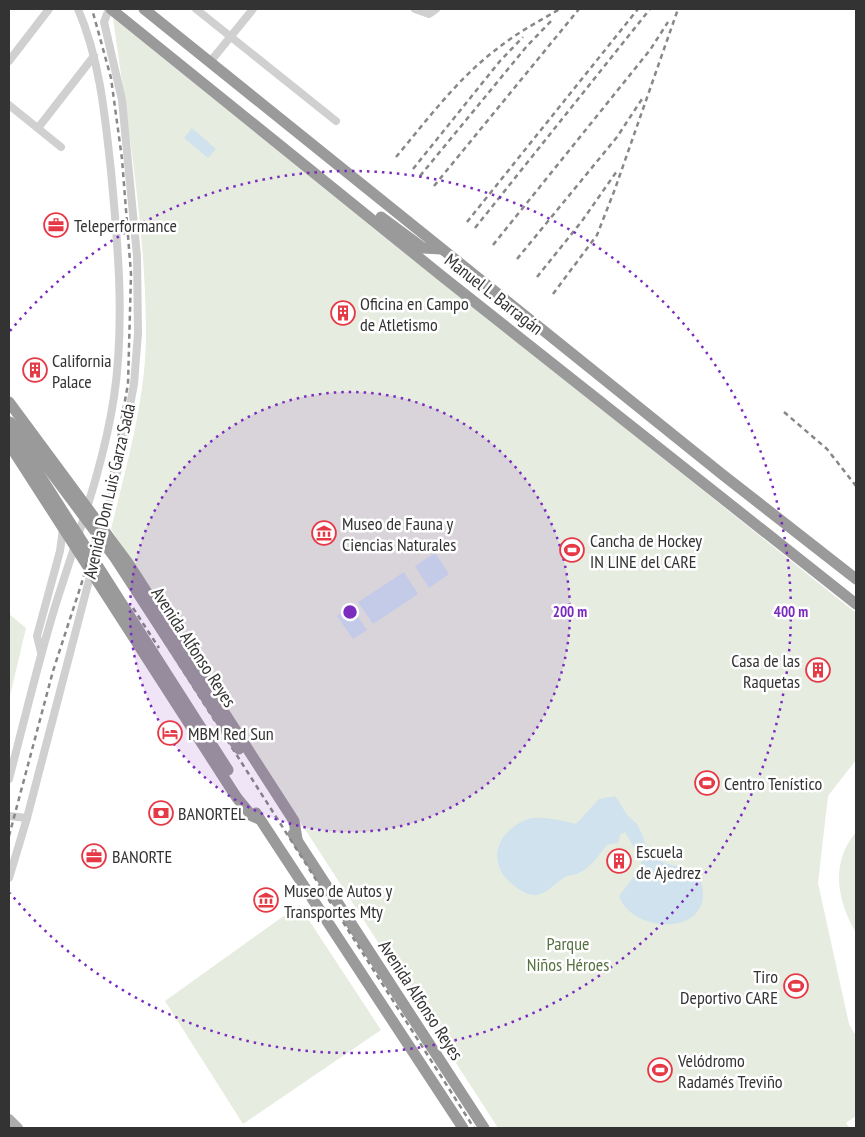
<svg xmlns="http://www.w3.org/2000/svg" width="865" height="1137" font-family="'PT Sans Narrow',sans-serif">
	<style>
		.green { fill: #e6ecdf }
		.water { fill: #cfe2ee }
		.lines { fill: none; stroke-linecap: round; stroke-linejoin: round }
		.minor { stroke: #d0d0d0; stroke-width: 8 }
		.major { stroke: #ababab; stroke-width: 10 }
		.highway { stroke: #9a9a9a; stroke-width: 11 }
		.rail { stroke: #888; stroke-width: 2.5; stroke-dasharray: 5 4; stroke-linecap: butt }
		.highway-bridge { stroke: #9a9a9a; stroke-width: 11 }
		.ring { fill: none; stroke: #7b2cbf; stroke-width: 2.5; stroke-dasharray: 2.5 5 }
		.labels { text-anchor: middle; dominant-baseline: central; stroke-width: 5; stroke-linejoin: round; paint-order: stroke }
		.poi-label { font-size: 18px; fill: #333; stroke: #fff; text-anchor: start }
		.street-label { font-size: 18px; fill: #333; stroke: #fff }
		.park-label { font-size: 18px; fill: #56703f; stroke: #fff }
		.centre { fill: #7b2cbf; stroke: #fff; stroke-width: 2.5 }
		.ring-label { font-size: 15px; text-anchor: middle; font-weight: bold; fill: #7b2cbf; stroke: #fff; stroke-width: 5; stroke-linejoin: round; paint-order: stroke }
	</style>
	<rect width="100%" height="100%" fill="#fff"/>
	<g class="green">
		<path d="M113,18l743,595v147l-28,36 -10,87 31,141 7,12v80l-10,7 4,5h-352l-387,-599c16,-66 36,-133 35,-201 -1,-104 -19,-208 -33,-310z"/>
		<path d="M9,614l17,14 -17,72z"/>
		<path d="M856,832v101c-19,-33 -26,-70 0,-101z"/>
		<path d="M299,905l82,125 -138,94 -78,-123z"/>
	</g>
	<g class="water">
		<path d="M192,128l24,21 -8,9 -24,-20z"/>
		<path d="M435,553l14,21 -20,14 -14,-22z"/>
		<path d="M404,572l14,22 -45,30 -15,-22z"/>
		<path d="M351,606l16,24 -14,9 -16,-23z"/>
		<path d="M615,796c5,6 8,13 12,19 3,3 6,5 9,8 9,12 8,30 24,38 16,8 41,3 43,30 3,46 -72,41 -84,5l19,-25 4,-10 -17,-29 -5,3 -2,8 -11,2c-10,12 -16,23 -30,29 -4,1 -8,1 -12,3 -10,5 -16,16 -28,18 -8,1 -16,-4 -21,-8 -25,-17 -25,-45 0,-62 5,-3 11,-7 18,-7 11,-1 30,3 42,6l23,-25z"/>
	</g>
	<g class="lines">
		<g class="minor">
			<path d="M196,9l140,112"/>
			<path d="M415,9l14,5 7,-5"/>
			<path d="M9,61l40,-52"/>
			<path d="M210,62l43,-53"/>
			<path d="M9,105l52,42"/>
			<path d="M38,128l56,-72"/>
			<path d="M41,652l-4,-16 23,-85 3,-22"/>
			<path d="M9,779c15,-57 28,-113 45,-169 22,-71 49,-140 60,-213 11,-74 4,-152 -3,-226 -6,-55 -11,-111 -33,-162"/>
			<path d="M9,816l18,2"/>
			<path d="M9,878l18,-60 91,-349 16,-85 4,-51 -1,-77 -15,-156 -18,-78 5,-13"/>
		</g>
		<path class="major" d="M9,1119l9,9"/>
		<g class="highway">
			<path d="M111,9l332,268 413,327"/>
			<path d="M144,9l579,466 133,104"/>
			<path d="M381,217l42,31 18,1"/>
			<path d="M9,402l119,161 166,258 3,18"/>
			<path d="M9,444l228,354 15,18 7,3"/>
			<path d="M256,813l207,315"/>
			<path d="M293,834l191,294"/>
		</g>
		<g class="rail">
			<path d="M396,157c32,-38 62,-79 102,-109 19,-15 41,-27 62,-39"/>
			<path d="M413,169l87,-108 23,-24"/>
			<path d="M420,176l107,-130 26,-27"/>
			<path d="M434,186l145,-177"/>
			<path d="M467,222l171,-213"/>
			<path d="M475,228l175,-219"/>
			<path d="M493,245l157,-195 18,-28"/>
			<path d="M517,259l100,-122 25,-38"/>
			<path d="M537,277l45,-56 35,-50"/>
			<path d="M553,294l44,-59 18,-46 63,-180"/>
			<path d="M784,412l43,37 29,37"/>
			<path d="M140,603l334,525"/>
			<path d="M133,608l26,40"/>
			<path d="M9,836l44,-165 29,-89 31,-116 15,-82 3,-110 -9,-115 -11,-81 -19,-69"/>
		</g>
		<g class="highway-bridge">
			<path d="M10,422l17,18 88,118 124,191"/>
			<path d="M9,427l219,343"/>
		</g>
	</g>
	<circle cx="350" cy="612" r="220" fill="#7b2cbf" fill-opacity=".12"/>
	<g class="ring">
		<circle cx="350" cy="612" r="220"/>
		<path d="M10 331A441 441 0 1 1 10 893"/>
	</g>
	<defs>
		<g id="office-ring" transform="scale(1.25)"><circle r="9.5" fill="#fff" stroke="#e63946" stroke-width="1.5"/><path d="M-6-3h4V-5.5h4V-3h4V5H-6ZM-1-4.5V-3h2v-1.5ZM-6 0V1H6V0Z" fill="#e63946"/></g>
		<g id="building-ring" transform="scale(1.25)"><circle r="9.5" fill="#fff" stroke="#e63946" stroke-width="1.5"/><path d="M-4-6H4V6H1V3H-1V6H-4ZM-2.5-4.3h1.7v1.8h-1.7ZM.8-4.3h1.7v1.8H.8ZM-2.5-1h1.7V.8h-1.7ZM.8-1h1.7V.8H.8Z" fill="#e63946"/></g>
		<g id="museum-ring" transform="scale(1.25)"><circle r="9.5" fill="#fff" stroke="#e63946" stroke-width="1.5"/><path d="M0-6L6-3V-2H-6V-3ZM-5-1h2V3h-2ZM-1-1h2V3h-2ZM3-1h2V3H3ZM-6 4H6V6H-6Z" fill="#e63946"/></g>
		<g id="stadium-ring" transform="scale(1.25)"><circle r="9.5" fill="#fff" stroke="#e63946" stroke-width="1.5"/><path d="M0-5a6.5 5 0 1 0 0 10a6.5 5 0 1 0 0-10ZM-3.5-1.8h7v3.6h-7Z" fill="#e63946"/></g>
		<g id="hotel-ring" transform="scale(1.25)"><circle r="9.5" fill="#fff" stroke="#e63946" stroke-width="1.5"/><path d="M-6-4.5h1.5V1H6V5H4.5V3h-9V5H-6ZM-4 0a1.8 1.8 0 1 1 3.6 0ZM.5 0V-2.5h3Q6-2.5 6 0Z" fill="#e63946"/></g>
		<g id="bank-ring" transform="scale(1.25)"><circle r="9.5" fill="#fff" stroke="#e63946" stroke-width="1.5"/><path d="M-6-4H6V4H-6ZM0-2.3a2.3 2.3 0 1 0 0 4.6a2.3 2.3 0 1 0 0-4.6Z" fill="#e63946"/></g>
	</defs>
	<g fill-rule="evenodd">
		<use href="#office-ring" x="56" y="225"/>
		<use href="#building-ring" x="343" y="313"/>
		<use href="#building-ring" x="35" y="370"/>
		<use href="#museum-ring" x="324" y="533"/>
		<use href="#stadium-ring" x="572" y="550"/>
		<use href="#building-ring" x="818" y="670"/>
		<use href="#hotel-ring" x="170" y="733"/>
		<use href="#stadium-ring" x="707" y="783"/>
		<use href="#bank-ring" x="161" y="813"/>
		<use href="#office-ring" x="94" y="856"/>
		<use href="#building-ring" x="619" y="861"/>
		<use href="#museum-ring" x="266" y="900"/>
		<use href="#stadium-ring" x="796" y="986"/>
		<use href="#stadium-ring" x="660" y="1070"/>
	</g>
	<g class="labels">
		<g class="poi-label">
			<text x="74" y="225">Teleperformance</text>
			<text x="360" y="303">Oficina en Campo<tspan x="360" dy="21">de Atletismo</tspan></text>
			<text x="52" y="360">California<tspan x="52" dy="21">Palace</tspan></text>
			<text x="342" y="523">Museo de Fauna y<tspan x="342" dy="21">Ciencias Naturales</tspan></text>
			<text x="590" y="540">Cancha de Hockey<tspan x="590" dy="21">IN LINE del CARE</tspan></text>
			<text x="800" y="660" text-anchor="end">Casa de las<tspan x="800" dy="21">Raquetas</tspan></text>
			<text x="188" y="733">MBM Red Sun</text>
			<text x="724" y="783">Centro Tenístico</text>
			<text x="178" y="813">BANORTEL</text>
			<text x="636" y="851">Escuela<tspan x="636" dy="21">de Ajedrez</tspan></text>
			<text x="112" y="856">BANORTE</text>
			<text x="284" y="890">Museo de Autos y<tspan x="284" dy="21">Transportes Mty</tspan></text>
			<text x="778" y="976" text-anchor="end">Tiro<tspan x="778" dy="21">Deportivo CARE</tspan></text>
			<text x="678" y="1060">Velódromo<tspan x="678" dy="21">Radamés Treviño</tspan></text>
		</g>
		<g class="street-label">
			<text transform="translate(494 294) rotate(38)">Manuel L. Barragán</text>
			<text transform="translate(109 491) rotate(-77)">Avenida Don Luis Garza Sada</text>
			<text transform="translate(194 647) rotate(57)">Avenida Alfonso Reyes</text>
			<text transform="translate(421 1000) rotate(57)">Avenida Alfonso Reyes</text>
		</g>
		<g class="park-label">
			<text x="568" y="943">Parque<tspan x="568" dy="21">Niños Héroes</tspan></text>
		</g>
	</g>
	<circle cx="350" cy="612" r="8" class="centre"/>
	<g class="ring-label">
		<text x="570" y="617">200 m</text>
		<text x="791" y="617">400 m</text>
	</g>
	<rect width="865" height="1137" fill="none" stroke="#333333" stroke-width="20"/>
</svg>
